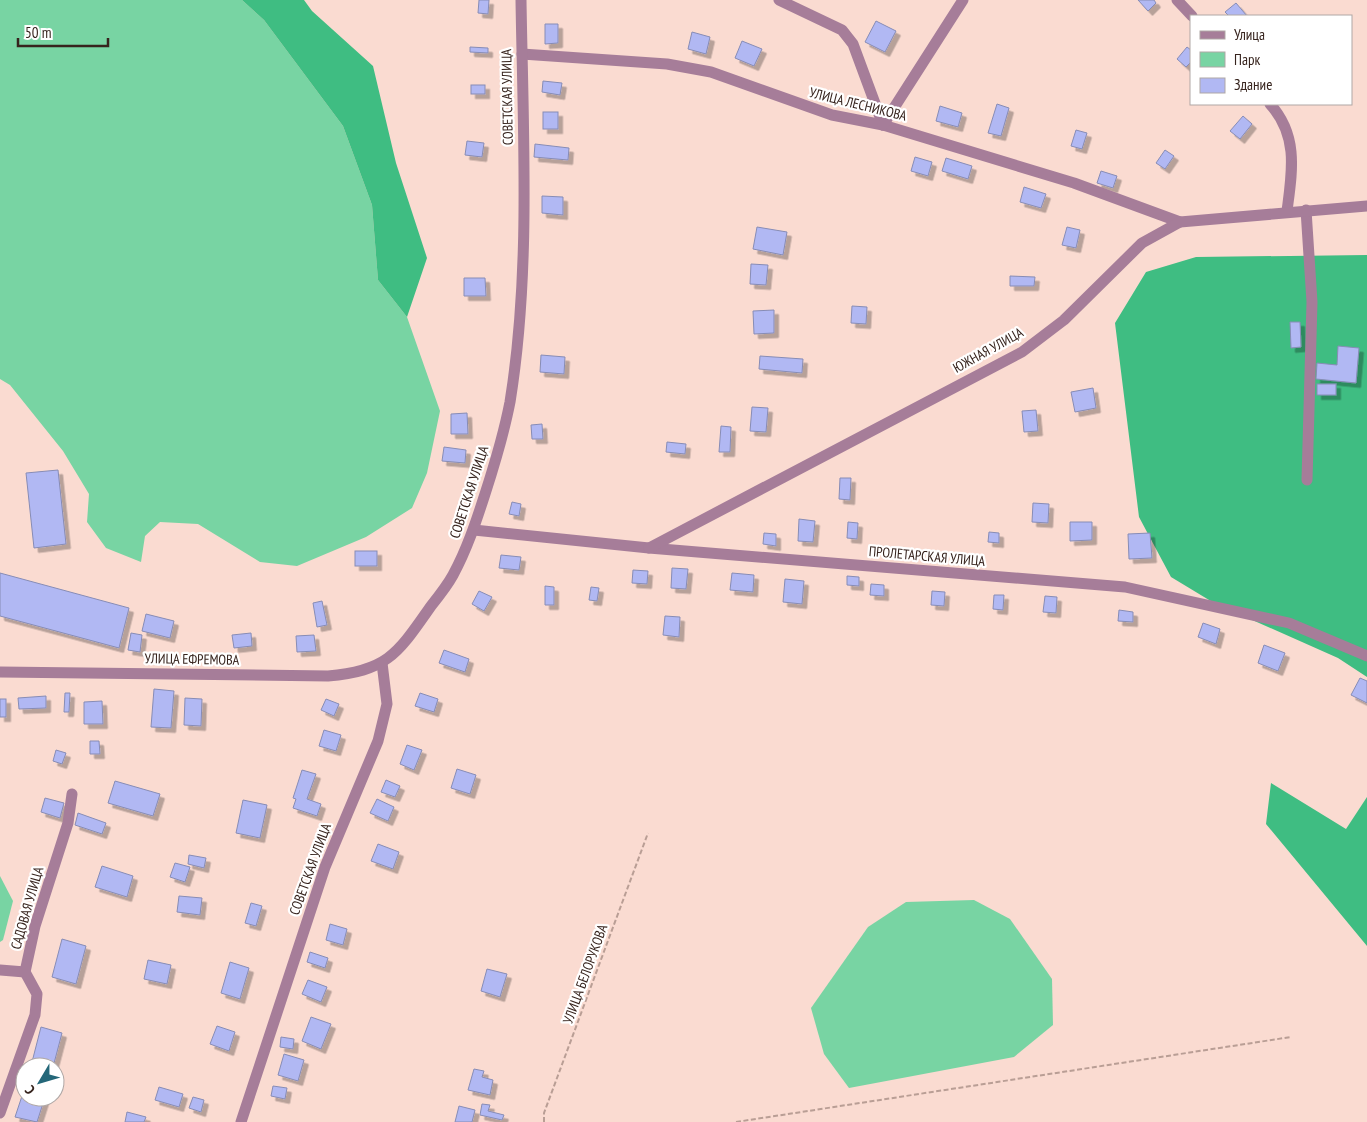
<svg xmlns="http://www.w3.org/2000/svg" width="1367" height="1122" font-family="'PT Sans Narrow',sans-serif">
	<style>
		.green { fill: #78d4a3 }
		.forest { fill: #3fbd82 }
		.building { fill: #b1b8f3; stroke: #878cb5; filter: url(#shadow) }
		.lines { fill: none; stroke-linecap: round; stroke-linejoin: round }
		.path { stroke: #b99e95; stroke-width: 2; stroke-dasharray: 5 2.5; stroke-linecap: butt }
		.minor { stroke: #a67d99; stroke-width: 11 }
		.labels { text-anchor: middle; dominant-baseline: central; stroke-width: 4.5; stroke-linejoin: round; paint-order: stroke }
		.street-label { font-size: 14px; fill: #36231d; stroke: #fff }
	</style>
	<defs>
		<filter id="shadow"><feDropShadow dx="4.5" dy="4.5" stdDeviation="0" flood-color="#0004"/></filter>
	</defs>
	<rect width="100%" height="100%" fill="#fadbd1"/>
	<g class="green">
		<path d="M0,0h242l22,20 79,106 29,79 6,75 29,37 33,94 -13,62 -15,35 -46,29 -69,29 -37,-4 -62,-38 -38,-2 -15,14 -4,26 -35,-14 -19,-26 2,-28 -26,-43 -53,-66 -10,-6z"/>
		<path d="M0,876l13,25 -10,39 -3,2z"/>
		<path d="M974,900l36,19 42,60 1,46 -39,32 -165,31 -25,-34 -13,-46 57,-81 38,-25z"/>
	</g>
	<g class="forest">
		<path d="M242,0h62l8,11 61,55 23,97 31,95 -20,59 -29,-37 -6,-75 -29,-79 -79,-106z"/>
		<path d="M1367,255v422l-29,-19 -124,-55 -43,-26 -32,-60 -24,-194 31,-51 50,-15z"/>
		<path d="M1271,783l75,46 21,-32v149l-101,-122z"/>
	</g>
	<g class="building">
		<path d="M479,0h10l-1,14 -10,-1z"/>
		<path d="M1138,0h16l2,3 -8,8z"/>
		<path d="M1236,3l11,13h-18l-4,-4z"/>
		<path d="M876,21l20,10 -11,21 -20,-10z"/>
		<path d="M545,24h13v19l-13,1z"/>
		<path d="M692,32l18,5 -4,17 -18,-5z"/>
		<path d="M742,41l20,8 -8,17 -19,-8z"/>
		<path d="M470,47l18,1v5l-18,-1z"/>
		<path d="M1187,47l4,3v12l-5,5 -9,-8z"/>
		<path d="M543,81l19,2 -2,12 -18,-3z"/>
		<rect x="471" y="85" width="14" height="9"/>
		<path d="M997,104l12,4 -8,28 -13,-3z"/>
		<path d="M940,106l22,7 -4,14 -22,-6z"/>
		<rect x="543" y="112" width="15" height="17"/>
		<path d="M1243,116l9,8 -12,15 -10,-8z"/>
		<path d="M1076,130l11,3 -5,16 -11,-3z"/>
		<path d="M467,141l17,2 -2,14 -17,-2z"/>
		<path d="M535,144l34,4 -1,12 -34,-3z"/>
		<path d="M1165,150l9,6 -9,13 -9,-6z"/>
		<path d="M915,157l17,5 -4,14 -17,-5z"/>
		<path d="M946,158l26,8 -4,13 -26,-8z"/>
		<path d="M1101,171l16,5 -4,12 -16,-5z"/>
		<path d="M1024,187l22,7 -5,14 -21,-6z"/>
		<path d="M542,196l21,1v18l-21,-2z"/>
		<path d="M757,227l30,5 -4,23 -30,-6z"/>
		<path d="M1067,227l13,3 -4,18 -14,-3z"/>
		<path d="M751,264l17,1 -2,20 -16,-1z"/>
		<path d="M1010,276l25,1 -1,9h-24z"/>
		<path d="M464,278h21l1,18h-22z"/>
		<path d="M852,306l15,1 -1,17 -15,-1z"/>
		<path d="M774,310v23l-20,1 -1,-23z"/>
		<path d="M1290,322h10l1,25 -10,1z"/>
		<path d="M1338,346l21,2 -3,35 -40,-4 1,-16 20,2z"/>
		<path d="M541,355l24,2 -1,17 -24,-2z"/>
		<path d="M760,356l43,3 -1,14 -43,-4z"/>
		<rect x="1317" y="384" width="19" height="11"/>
		<path d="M1093,388l3,20 -21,4 -4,-20z"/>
		<path d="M752,407l16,1 -2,24 -16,-1z"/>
		<path d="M1036,410l2,21 -14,1 -2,-21z"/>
		<path d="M467,413l1,21h-17v-20z"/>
		<path d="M542,424l1,15h-11l-1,-14z"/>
		<path d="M721,426l10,1 -1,25h-11z"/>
		<path d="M667,442l19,2 -1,10 -19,-2z"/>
		<path d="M444,447l22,3 -1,13 -23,-2z"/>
		<path d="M58,470l8,74 -32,4 -8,-75z"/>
		<path d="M840,478h11l-1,22 -11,-1z"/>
		<path d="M512,502l9,2 -2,12 -10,-2z"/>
		<path d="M1033,503l16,1 -1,19 -16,-1z"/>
		<path d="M799,519l16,2 -2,21 -15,-1z"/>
		<path d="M848,522l10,1 -1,16 -10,-1z"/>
		<path d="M1070,522h22v18l-22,1z"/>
		<path d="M989,532l10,1v10l-11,-1z"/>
		<path d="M764,533l12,1v12l-13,-2z"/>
		<path d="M1150,533l2,25 -23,1 -1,-25z"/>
		<rect x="355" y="551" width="22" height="15"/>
		<path d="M501,555l20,2 -2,13 -20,-2z"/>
		<path d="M672,568l16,1 -2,20 -15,-1z"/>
		<path d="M633,570l15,1 -1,13 -15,-1z"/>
		<path d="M0,573l129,35 -10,40 -119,-32z"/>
		<path d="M732,573l22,2 -1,17 -23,-2z"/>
		<path d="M847,576l12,1v9l-12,-1z"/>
		<path d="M785,579l19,2 -2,23 -19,-2z"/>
		<path d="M871,584l13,1v11l-14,-1z"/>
		<path d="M545,586l9,1v18h-9z"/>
		<path d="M591,587l8,1 -2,13 -8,-1z"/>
		<path d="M479,591l13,6 -8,14 -12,-7z"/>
		<path d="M932,591l13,1 -1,14 -13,-1z"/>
		<path d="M994,595h10l-1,15 -10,-1z"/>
		<path d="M1045,596l12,1 -1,16 -13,-1z"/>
		<path d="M322,601l5,24 -10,2 -4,-24z"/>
		<path d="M1119,610l14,2v10l-15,-1z"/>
		<path d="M146,614l28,7 -4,17 -28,-7z"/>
		<path d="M665,616l15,1 -1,20 -16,-2z"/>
		<path d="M1203,623l17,6 -4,15 -18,-7z"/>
		<path d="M131,633l11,2 -2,17 -12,-2z"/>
		<path d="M251,633l1,13 -18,2 -2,-13z"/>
		<path d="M314,635l2,16 -19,1 -1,-16z"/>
		<path d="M1264,645l21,8 -7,18 -20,-8z"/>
		<path d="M444,650l25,9 -4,13 -26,-9z"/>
		<path d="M1360,678l7,3v22l-16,-8z"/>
		<path d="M154,689l20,2 -3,37 -20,-1z"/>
		<path d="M65,693h5l-1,19h-5z"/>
		<path d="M420,693l18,6 -4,13 -19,-6z"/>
		<path d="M46,696v12l-27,1 -1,-11z"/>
		<path d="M185,698l17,1 -1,27 -17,-1z"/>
		<rect x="0" y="699" width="6" height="18"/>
		<path d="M326,699l13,5 -5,12 -13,-6z"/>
		<path d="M102,701l1,23h-19v-22z"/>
		<path d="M324,730l17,5 -5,16 -17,-5z"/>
		<path d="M90,741h9l1,13h-10z"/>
		<path d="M407,745l15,5 -8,20 -14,-6z"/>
		<path d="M56,750l10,3 -4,11 -9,-3z"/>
		<path d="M457,769l19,6 -6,19 -19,-6z"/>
		<path d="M302,770l14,4 -9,25 14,5 -4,12 -24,-8 3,-9 -3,-1z"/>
		<path d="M386,780l14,6 -5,11 -14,-5z"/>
		<path d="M115,781l45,13 -7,22 -45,-13z"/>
		<path d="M45,798l19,5 -4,15 -19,-6z"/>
		<path d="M377,799l17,8 -6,14 -18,-8z"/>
		<path d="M243,800l24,5 -7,33 -24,-5z"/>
		<path d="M78,813l28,10 -4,11 -27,-9z"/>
		<path d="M378,844l21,8 -6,17 -22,-8z"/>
		<path d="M189,855l17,3 -2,10 -16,-4z"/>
		<path d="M175,863l15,4 -5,15 -15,-5z"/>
		<path d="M102,866l31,10 -6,21 -32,-10z"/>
		<path d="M179,896l23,2 -2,17 -23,-3z"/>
		<path d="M251,903l11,3 -6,20 -11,-3z"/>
		<path d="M330,924l17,5 -4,16 -17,-5z"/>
		<path d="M62,939l24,7 -10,38 -24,-7z"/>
		<path d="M310,952l18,6 -3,10 -18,-6z"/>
		<path d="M148,960l23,5 -4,19 -23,-5z"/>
		<path d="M230,962l19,6 -9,31 -19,-6z"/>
		<path d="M487,969l20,5 -7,23 -19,-6z"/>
		<path d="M308,980l19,7 -6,15 -19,-8z"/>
		<path d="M311,1017l20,7 -10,25 -19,-8z"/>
		<path d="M217,1026l18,6 -6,19 -19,-7z"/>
		<path d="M41,1027l21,6 -9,34 -21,-5z"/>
		<path d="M281,1037l13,2 -1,10 -13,-2z"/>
		<path d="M284,1054l20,6 -6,21 -20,-6z"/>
		<path d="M474,1069l10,2 -2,6 11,3 -3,15 -22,-5z"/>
		<path d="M273,1086l14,2 -2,11 -14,-3z"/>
		<path d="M25,1087v10h20l-8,25 -22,-5z"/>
		<path d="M159,1087l24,7 -4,13 -24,-7z"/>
		<path d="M193,1097l11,3 -3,12 -12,-4z"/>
		<path d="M482,1104l8,1 -2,6 16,4 -2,5 -22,-5z"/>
		<path d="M459,1106l16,4 -3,12h-17z"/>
		<path d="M127,1112l19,5 -2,5h-19z"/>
	</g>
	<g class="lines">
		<g class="path">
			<path d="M544,1122v-9l104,-280"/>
			<path d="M736,1122l555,-85"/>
		</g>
		<g class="minor">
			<path d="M779,0l63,30 11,14 30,81"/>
			<path d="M1177,0l15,16"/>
			<path d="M522,54l145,10 44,8 121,43 51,10 191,58 106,39"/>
			<path d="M1270,104c29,32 22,68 17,107"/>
			<path d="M883,125l80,-125"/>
			<path d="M1306,210l6,92 -5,178"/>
			<path d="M474,530l175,18 476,39 164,36 78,33"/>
			<path d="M649,548l373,-196 42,-32 78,-77 38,-21 187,-16"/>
			<path d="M0,672l328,4c60,-5 70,-23 103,-70 8,-10 16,-20 22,-31 14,-26 23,-53 32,-81 10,-31 19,-61 25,-92 21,-129 13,-271 11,-402"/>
			<path d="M0,970l25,2"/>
			<path d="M0,1113l35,-98 2,-21 -12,-22 10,-46 33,-103 4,-29"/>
			<path d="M241,1122l84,-255 53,-126 9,-37 -5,-41"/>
		</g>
	</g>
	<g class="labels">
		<g class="street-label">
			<text transform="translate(507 97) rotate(-91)">СОВЕТСКАЯ УЛИЦА</text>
			<text transform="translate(858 104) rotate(14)">УЛИЦА ЛЕСНИКОВА</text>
			<text transform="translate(988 350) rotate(-29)">ЮЖНАЯ УЛИЦА</text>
			<text transform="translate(469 492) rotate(-72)">СОВЕТСКАЯ УЛИЦА</text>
			<text transform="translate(927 556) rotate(5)">ПРОЛЕТАРСКАЯ УЛИЦА</text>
			<text transform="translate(192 659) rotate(1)">УЛИЦА ЕФРЕМОВА</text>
			<text transform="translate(310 869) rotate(-70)">СОВЕТСКАЯ УЛИЦА</text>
			<text transform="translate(27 908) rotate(-74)">САДОВАЯ УЛИЦА</text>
			<text transform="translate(585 974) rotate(-70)">УЛИЦА БЕЛОРУКОВА</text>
		</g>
	</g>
	<rect x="1190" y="15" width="162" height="90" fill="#ffffff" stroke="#afa7a5"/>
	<rect x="1200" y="31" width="25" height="8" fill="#a67d99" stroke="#afa7a5"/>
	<text x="1234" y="40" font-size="15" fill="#36231d">Улица</text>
	<rect x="1200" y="52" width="25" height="15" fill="#78d4a3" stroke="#afa7a5"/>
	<text x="1234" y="65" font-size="15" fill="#36231d">Парк</text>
	<rect x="1200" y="78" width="25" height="15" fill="#b1b8f3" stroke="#afa7a5"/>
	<text x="1234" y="90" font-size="15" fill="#36231d">Здание</text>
	<g transform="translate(40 1082) rotate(232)"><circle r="24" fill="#ffffff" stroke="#afa7a5"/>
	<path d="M0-4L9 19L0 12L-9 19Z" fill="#246779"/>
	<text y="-8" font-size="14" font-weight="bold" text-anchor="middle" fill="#36231d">С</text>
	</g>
	<path d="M18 38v8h90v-8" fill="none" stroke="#36231d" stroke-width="2.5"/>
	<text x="25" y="38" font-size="15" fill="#36231d" stroke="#ffffff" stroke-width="4" paint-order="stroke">50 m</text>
</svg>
